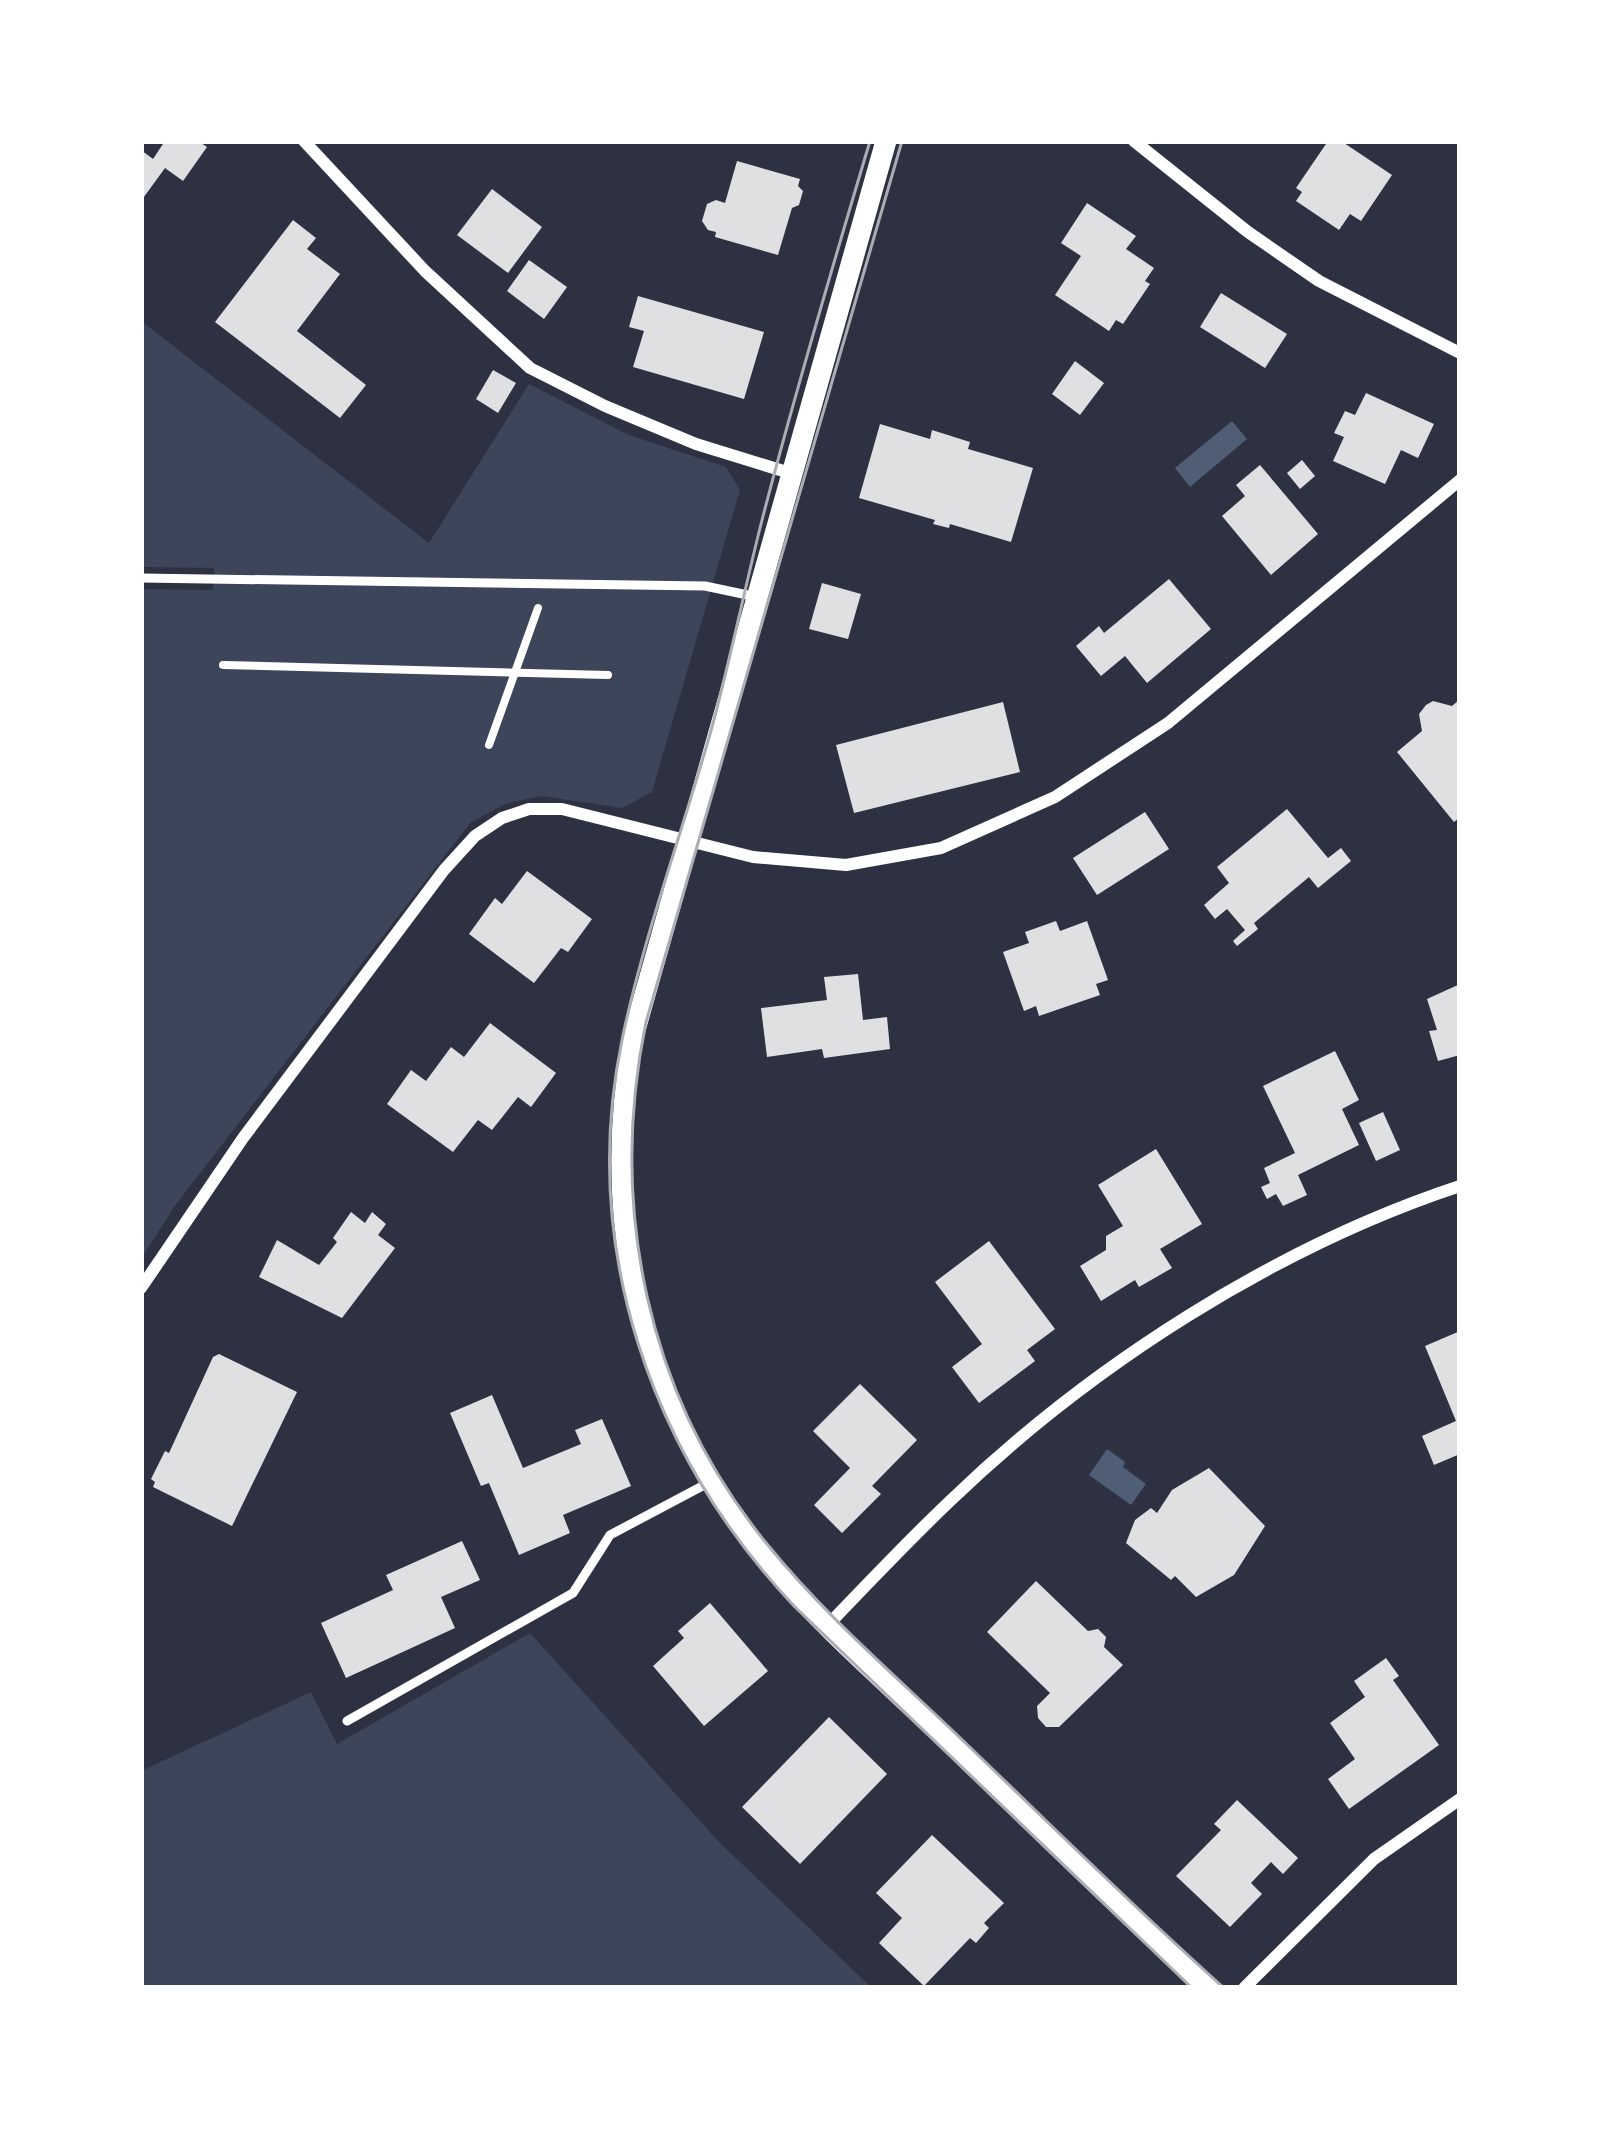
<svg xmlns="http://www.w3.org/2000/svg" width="1601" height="2129" font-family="Poppins,sans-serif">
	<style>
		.green { fill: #3c4559 }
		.water { fill: #4f5d75 }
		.building { fill: #e0e0e3 }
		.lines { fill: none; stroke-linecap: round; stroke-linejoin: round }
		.path { stroke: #fff; stroke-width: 8 }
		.service { stroke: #fff; stroke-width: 9 }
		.minor { stroke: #fff; stroke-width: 12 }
		.tertiary { stroke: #fff; stroke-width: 21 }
		.tram { stroke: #abadb3; stroke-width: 3 }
	</style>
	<rect width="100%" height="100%" fill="#2d3142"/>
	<g class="green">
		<path d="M141,321l288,222 100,-159 100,51 97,32 14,23 -88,302 -30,16 -81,-12 -36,8 -35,19 -296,384 -33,52v-670l72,1 1,-22 -73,-1z"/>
		<path d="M530,1633l189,209 153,146h-731v-217l170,-79 26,52z"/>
	</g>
	<g class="water">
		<path d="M1232,421l15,18 -57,48 -15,-19z"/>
		<path d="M1107,1449l18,13 -2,5 23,17 -15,21 -42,-30z"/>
	</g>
	<g class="building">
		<path d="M165,141h33l9,6 -24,34 -18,-13 -24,33v-51l12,9z"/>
		<path d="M1328,141h13l51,34 -31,46 -11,-7 -11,16 -43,-29 6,-9 -6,-4z"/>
		<path d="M737,161l63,18 -2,7 5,5 -4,14 -7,3 -14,47 -63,-18 1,-5 -8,-2 -6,-9 5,-17 9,-4 9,3z"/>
		<path d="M492,189l50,38 -34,46 -51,-38z"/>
		<path d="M1087,203l49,33 -10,13 28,19 -9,13 5,3 -27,40 -7,-4 -7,11 -54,-36 26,-39 -20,-13z"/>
		<path d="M293,220l23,18 -9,11 33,25 -43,57 69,54 -26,33 -125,-96z"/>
		<path d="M529,260l38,27 -23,32 -37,-28z"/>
		<path d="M1221,293l66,41 -22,34 -65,-41z"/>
		<path d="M638,296l126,36 -20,67 -111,-32 11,-36 -15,-4z"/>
		<path d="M1075,361l29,22 -24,32 -28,-21z"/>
		<path d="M493,370l23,13 -18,30 -22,-14z"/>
		<path d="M1366,393l68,31 -16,34 -17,-8 -16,34 -52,-23 11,-24 -10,-4 11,-22 10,4z"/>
		<path d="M880,424l50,15 2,-9 38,12 -2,7 65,19 -22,74 -61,-18 -1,4 -16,-4 2,-4 -76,-22z"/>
		<path d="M1302,460l13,16 -15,13 -13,-16z"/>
		<path d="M1260,465l58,69 -47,41 -49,-59 23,-20 -9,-11z"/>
		<path d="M1169,579l42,50 -64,54 -22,-27 -24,20 -25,-30 23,-20 5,7z"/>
		<path d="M822,583l39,11 -13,45 -39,-10z"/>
		<path d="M1460,699v118l-6,5 -57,-70 25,-21 -3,-17 7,-9 7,-4 19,5z"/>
		<path d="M1003,702l17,70 -166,41 -18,-68z"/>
		<path d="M1287,809l41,49 13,-10 10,13 -33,27 -9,-11 -55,46 4,6 -21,17 -4,-5 12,-11 -18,-21 -12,10 -11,-14 25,-22 -12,-16z"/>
		<path d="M1145,812l24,37 -72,46 -24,-37z"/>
		<path d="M527,871l65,48 -24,33 -7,-4 -27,35 -65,-49 26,-36 7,6z"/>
		<path d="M1056,921l4,10 27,-10 21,59 -12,4 4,11 -61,21 -3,-10 -12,5 -21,-59 26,-9 -4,-11z"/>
		<path d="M858,974l5,46 24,-3 3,32 -66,9 -2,-9 -55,8 -6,-49 66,-8 -3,-23z"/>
		<path d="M1460,984v71l-22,6 -9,-30 8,-1 -10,-31z"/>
		<path d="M490,1023l66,50 -25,34 -13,-10 -26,33 -14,-10 -25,32 -66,-48 24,-34 15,11 25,-34 13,10z"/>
		<path d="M1335,1051l24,49 -17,9 17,36 -61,30 9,20 -24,11 -7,-12 -9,5 -6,-12 9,-4 -6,-15 31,-15 -32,-67z"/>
		<path d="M1383,1112l17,38 -24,11 -17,-38z"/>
		<path d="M1156,1149l46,75 -42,25 12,19 -33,19 -4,-7 -34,21 -21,-35 26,-16v-14l17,-10 -25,-41z"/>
		<path d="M351,1212l14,11 7,-11 14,12 -8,11 17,13 -53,70 -83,-41 18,-37 42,25 18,-23 -4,-4z"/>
		<path d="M989,1241l66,88 -28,21 8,11 -56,42 -27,-36 30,-23 -47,-62z"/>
		<path d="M1460,1331v123l-26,11 -12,-29 34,-15 -31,-75z"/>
		<path d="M219,1354l78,38 -65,134 -79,-39 2,-5 -4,-3 14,-28 4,2 44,-96z"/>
		<path d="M860,1384l57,56 -45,46 9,8 -39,39 -28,-28 36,-37 -37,-37z"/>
		<path d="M492,1395l31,73 58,-24 -6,-14 27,-11 29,67 -68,29 7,18 -51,22 -30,-72 -8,3 -31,-73z"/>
		<path d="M1209,1468l56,58 -31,49 -38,22 -21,-21 -4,4 -45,-37 9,-23 16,-12 6,5 15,-23z"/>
		<path d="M462,1541l18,39 -39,17 14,31 -109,50 -25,-55 72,-33 -7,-15z"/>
		<path d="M1036,1581l52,50 10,-2 8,8 -2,10 19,18 -64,62h-13l-8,-9 -1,-12 13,-13 -63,-61z"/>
		<path d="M710,1603l58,68 -64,55 -51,-60 31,-28 -6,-7z"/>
		<path d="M1386,1658l13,18 -6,4 46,65 -90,64 -21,-30 27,-20 -25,-36 35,-26 -11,-16z"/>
		<path d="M829,1717l58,57 -87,90 -58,-57z"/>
		<path d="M1237,1800l61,58 -15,16 -12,-12 -20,21 11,11 -32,33 -54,-51 45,-46 -7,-6z"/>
		<path d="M932,1835l72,68 -20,20 5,5 -13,15 -6,-5 -46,48 -45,-43 23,-25 -26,-25z"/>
	</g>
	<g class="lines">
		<g class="path">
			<path d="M223,665l385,10"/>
			<path d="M489,745l49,-137"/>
		</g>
		<g class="service">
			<path d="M141,578l564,8 52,11"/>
			<path d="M347,1721l226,-128 37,-58 100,-53"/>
		</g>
		<g class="minor">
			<path d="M304,141l121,130 105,97 75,38 91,38 94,29"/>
			<path d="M1134,141l114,91 71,49 141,72"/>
			<path d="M141,1288l102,-150 201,-268 31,-34 27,-18 27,-9h33l191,48 93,8 95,-17 114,-51 113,-74 292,-243"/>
			<path d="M828,1625c40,-42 80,-84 122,-124 140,-135 325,-254 510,-315"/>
			<path d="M1244,1988l130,-129 86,-60"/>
		</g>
		<path class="tertiary" d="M886,141l-253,896c-35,199 12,380 143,534 51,60 112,112 168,166 88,84 174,170 264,251"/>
		<g class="tram">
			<path d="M870,141c-38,127 -76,255 -109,383 -17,68 -31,136 -49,203 -29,104 -68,207 -90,313 -43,208 29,414 172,566l398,382"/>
			<path d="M902,141l-256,881c-38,185 1,375 121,522 55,68 123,127 186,187 90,86 178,174 271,257"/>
		</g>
	</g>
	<rect width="1601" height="2129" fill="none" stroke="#ffffff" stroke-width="288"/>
</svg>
